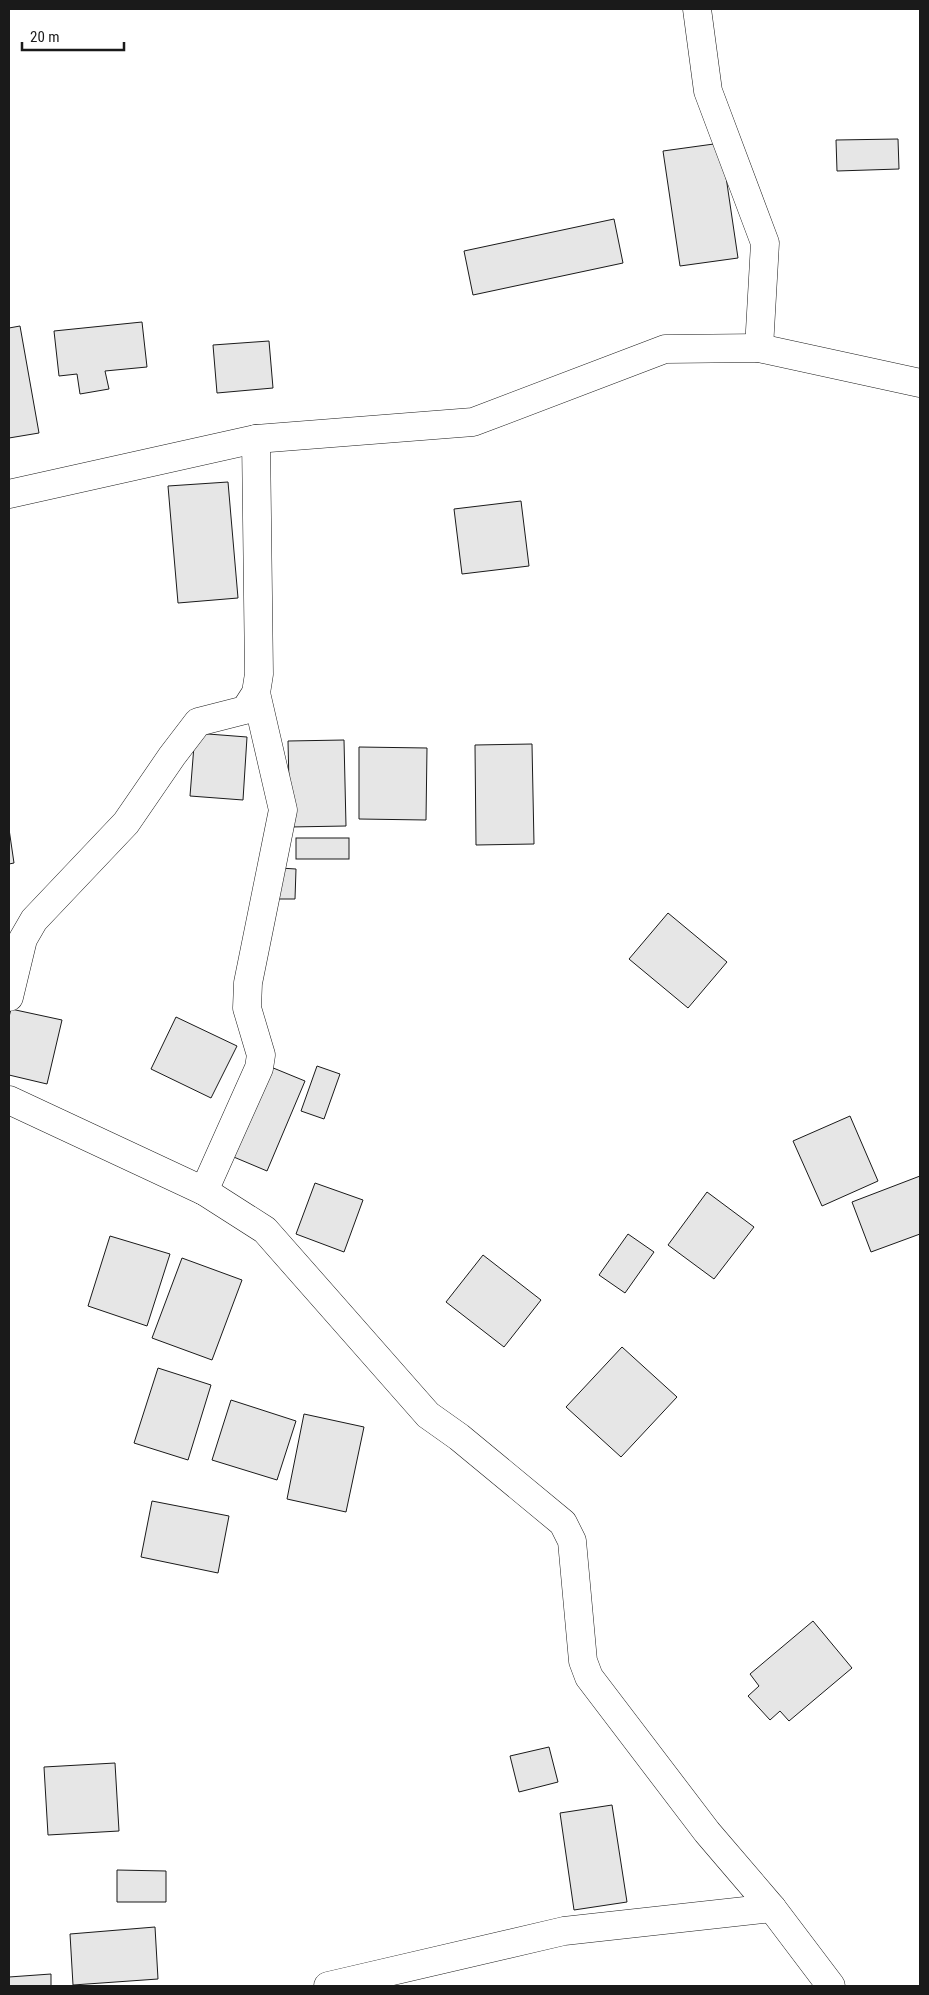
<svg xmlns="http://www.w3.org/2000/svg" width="929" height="1995" font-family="'Roboto Condensed',sans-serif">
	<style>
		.building { fill: #e6e6e6; stroke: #1a1a1a }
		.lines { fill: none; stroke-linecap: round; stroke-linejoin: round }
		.minor-casing { stroke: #1a1a1a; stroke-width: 29 }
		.minor { stroke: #fff; stroke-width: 28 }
	</style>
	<rect width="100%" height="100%" fill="#fff"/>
	<g class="building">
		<path d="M898,139l1,30 -62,2 -1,-31z"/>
		<path d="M721,143l17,115 -58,8 -17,-115z"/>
		<path d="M614,219l9,44 -150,32 -9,-44z"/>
		<path d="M142,322l5,45 -42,4 4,18 -29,5 -3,-20 -18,2 -5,-45z"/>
		<path d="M20,326l19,107 -30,5v-110z"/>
		<path d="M269,341l4,47 -56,5 -4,-48z"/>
		<path d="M228,482l10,116 -60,5 -10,-117z"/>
		<path d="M521,501l8,65 -67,8 -8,-65z"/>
		<path d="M195,733l52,4 -4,63 -53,-4z"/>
		<path d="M344,740l2,86 -56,1 -2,-86z"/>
		<path d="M532,744l2,100 -58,1 -1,-100z"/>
		<path d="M359,747l68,1 -1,72 -67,-1z"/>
		<path d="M9,829l5,34 -5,1z"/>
		<rect x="296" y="838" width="53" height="21"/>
		<path d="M280,868l16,1 -1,30h-16z"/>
		<path d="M668,913l59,49 -39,46 -59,-49z"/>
		<path d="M11,1009l51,11 -15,64 -38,-9v-58z"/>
		<path d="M176,1017l61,29 -26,52 -60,-29z"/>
		<path d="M266,1065l39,16 -38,90 -38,-16z"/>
		<path d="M317,1066l23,8 -16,45 -23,-8z"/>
		<path d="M850,1116l28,65 -56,25 -29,-65z"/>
		<path d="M920,1176v58l-49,18 -19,-50z"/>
		<path d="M315,1183l48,17 -19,52 -48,-18z"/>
		<path d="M707,1192l47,35 -40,52 -46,-34z"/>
		<path d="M628,1234l26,18 -29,41 -26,-18z"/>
		<path d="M110,1236l60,18 -23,72 -59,-20z"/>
		<path d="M483,1255l58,45 -37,47 -58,-45z"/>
		<path d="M182,1258l60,22 -30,80 -60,-22z"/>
		<path d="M622,1347l55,50 -56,60 -55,-50z"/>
		<path d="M158,1368l53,17 -23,75 -54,-17z"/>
		<path d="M231,1400l65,21 -19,59 -65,-20z"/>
		<path d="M304,1414l60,13 -18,85 -59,-13z"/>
		<path d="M152,1501l77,15 -11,57 -77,-16z"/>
		<path d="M813,1621l39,47 -63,53 -9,-10 -10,9 -22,-24 11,-10 -9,-12z"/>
		<path d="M549,1747l9,35 -39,10 -9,-36z"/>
		<path d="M115,1763l4,68 -71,4 -4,-68z"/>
		<path d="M612,1805l15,97 -53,8 -14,-97z"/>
		<path d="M117,1870l49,1v31h-49z"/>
		<path d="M155,1927l3,52 -85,6 -3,-51z"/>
		<path d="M51,1974v12h-42v-9z"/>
	</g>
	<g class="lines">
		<g class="minor-casing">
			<g id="minor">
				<path d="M697,9l11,82 57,152 -6,105"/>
				<path d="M9,494l247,-55 217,-17 192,-73 94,-1 161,35"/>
				<path d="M9,997l14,-58 11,-19 92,-97 46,-67 26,-34 47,-12 11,-17 3,-19 -3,-235"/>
				<path d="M9,1100l195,91 61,39 163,185 31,22 104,86 9,18 11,120 6,16 118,155 65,76 59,78"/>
				<path d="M204,1191l55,-123 2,-13 -14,-47 1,-25 35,-173 -27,-117"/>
				<path d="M328,1986l236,-55 208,-23"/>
			</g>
		</g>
		<use href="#minor" class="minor"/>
	</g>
	<rect width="929" height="1995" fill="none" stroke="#1a1a1a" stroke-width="20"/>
	<path d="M22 42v8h102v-8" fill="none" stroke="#1a1a1a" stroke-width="2.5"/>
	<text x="30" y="42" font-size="15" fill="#1a1a1a" stroke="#ffffff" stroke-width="4" paint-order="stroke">20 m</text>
</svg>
